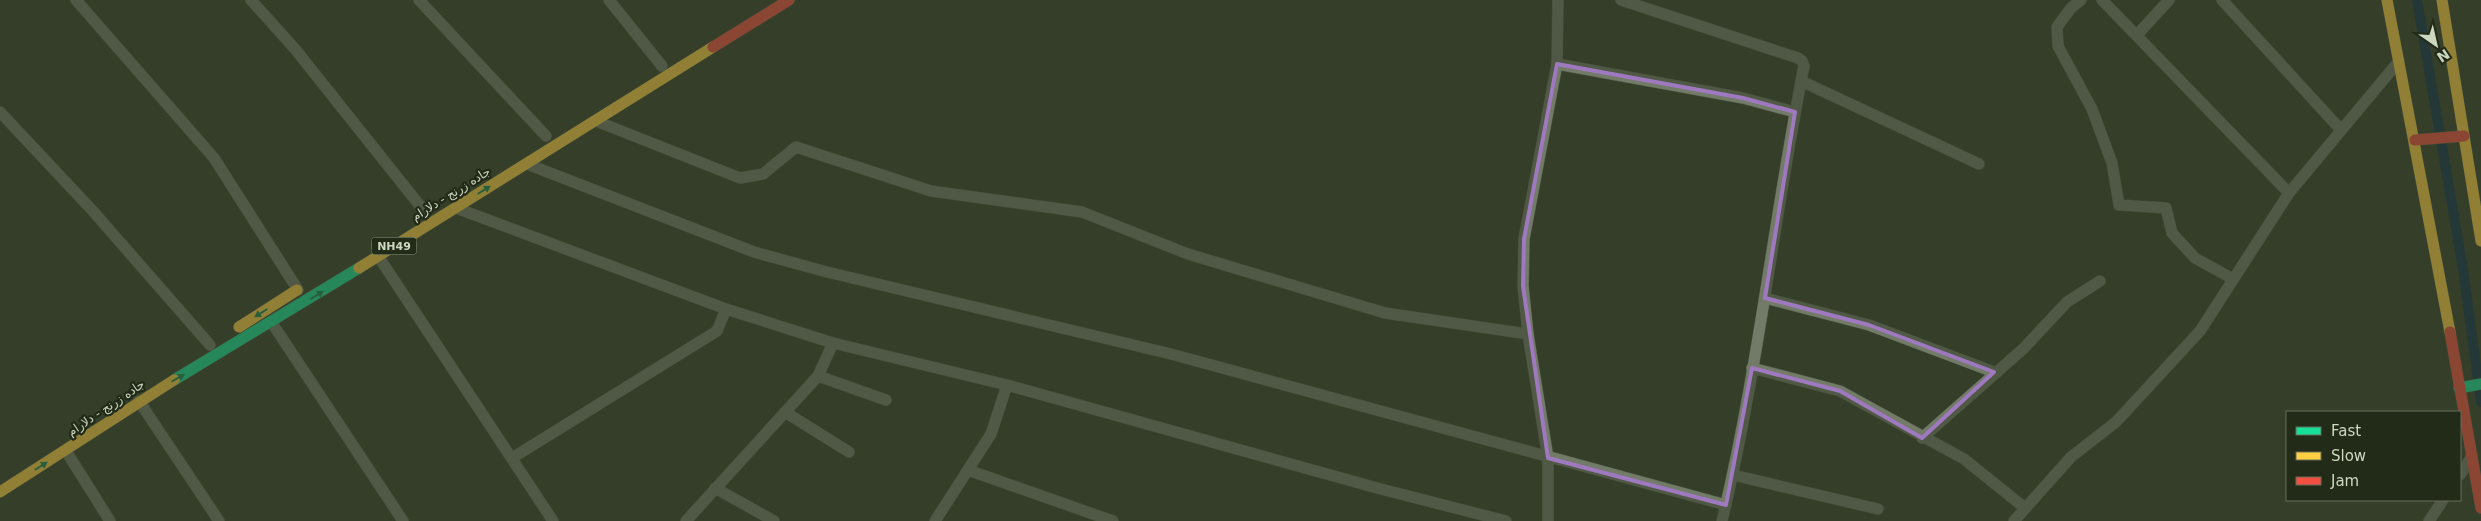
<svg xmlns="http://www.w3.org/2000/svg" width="2481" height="521" font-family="'DejaVu Sans','Noto Sans Arabic',sans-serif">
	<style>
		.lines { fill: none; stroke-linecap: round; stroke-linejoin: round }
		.canal { stroke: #11324b; stroke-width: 10 }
		.street-casing { stroke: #525b48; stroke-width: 12 }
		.fast-casing { stroke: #525b48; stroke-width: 12 }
		.slow-casing { stroke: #525b48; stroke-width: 12 }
		.jam-casing { stroke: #525b48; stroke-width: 12 }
		.street { stroke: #727a68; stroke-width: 11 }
		.fast { stroke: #16e098; stroke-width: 11 }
		.slow { stroke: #ffcf43; stroke-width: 11 }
		.jam { stroke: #f24e42; stroke-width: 11 }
		.oneway { fill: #1c8558 }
		.marked { fill: none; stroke: #9f79bf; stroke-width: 4; stroke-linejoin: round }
		.labels { text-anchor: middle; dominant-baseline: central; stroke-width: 4.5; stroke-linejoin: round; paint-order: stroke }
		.shield { fill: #222a18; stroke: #99a38e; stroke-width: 1 }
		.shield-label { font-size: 11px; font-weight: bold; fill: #ccd7c0 }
		.street-label { font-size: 12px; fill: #ccd7c0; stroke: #222a18 }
	</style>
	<rect width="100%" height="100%" fill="#353e28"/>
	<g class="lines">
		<path class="canal" d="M2417,0l46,269 18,133"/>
		<g class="street-casing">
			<g id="street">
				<path d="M76,0l138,158 84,132"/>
				<path d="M251,0l44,49 130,163"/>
				<path d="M419,0l127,136"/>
				<path d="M609,0l53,66"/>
				<path d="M1621,0l177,58 4,3 2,5c-30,151 -46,305 -82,455"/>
				<path d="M2081,0l-10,8 -14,19 1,19 34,63 20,54 7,42 47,3 6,25 23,25 38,21"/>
				<path d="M2222,0l119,130"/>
				<path d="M2137,35l32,-35"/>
				<path d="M1557,64l186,34 52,14"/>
				<path d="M1801,81l178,83"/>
				<path d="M0,112l92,98 118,135"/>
				<path d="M596,121l144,57 23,-4 33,-27 135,44 151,21 106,42 197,59 143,21"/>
				<path d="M527,164l227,88 73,20 344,82 555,151"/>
				<path d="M2289,193l110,-132"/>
				<path d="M456,208l270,101 107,34 174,42 370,103 129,33"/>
				<path d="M378,256l175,265"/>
				<path d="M1765,298l104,27 125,47"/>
				<path d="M272,323l131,198"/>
				<path d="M1752,368l88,23 124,68 61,49"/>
				<path d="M818,376l68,24"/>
				<path d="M139,401l80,120"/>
				<path d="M785,412l64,40"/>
				<path d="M1922,438l101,-89 44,-47 33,-21"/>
				<path d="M66,451l44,70"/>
				<path d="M512,458l205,-127 9,-22"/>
				<path d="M968,470l145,51"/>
				<path d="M1733,475l145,34"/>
				<path d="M2460,475l12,-19"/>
				<path d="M715,488l59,33"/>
				<path d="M686,521l132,-145 15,-33"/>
				<path d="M935,521l56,-87 16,-49"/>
				<path d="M1548,521v-63l-20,-124 -5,-48 1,-47 33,-175 1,-64"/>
				<path d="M2014,521l57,-64 45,-35 84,-91 89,-138 -187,-193"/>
				<path d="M2429,521l14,-21"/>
			</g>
		</g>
		<g class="fast-casing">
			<g id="fast">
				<path d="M174,380l185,-112"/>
				<path d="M2459,388l22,-4"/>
			</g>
		</g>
		<g class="slow-casing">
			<g id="slow">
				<path d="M2387,0l63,332"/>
				<path d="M2442,0l39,241"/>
				<path d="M359,268l354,-221"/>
				<path d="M239,327l58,-37"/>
				<path d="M0,492l174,-112"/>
			</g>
		</g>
		<g class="jam-casing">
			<g id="jam">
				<path d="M713,47l76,-47"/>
				<path d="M2415,140l49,-4"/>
				<path d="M2450,332l31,176"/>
			</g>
		</g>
		<use href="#street" class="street"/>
		<use href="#fast" class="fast"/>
		<use href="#slow" class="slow"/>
		<use href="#jam" class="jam"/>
	</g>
	<defs><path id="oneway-solid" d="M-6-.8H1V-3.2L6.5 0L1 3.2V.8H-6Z" transform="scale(1.25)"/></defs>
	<g class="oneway">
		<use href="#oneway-solid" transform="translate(484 190) rotate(-32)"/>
		<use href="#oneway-solid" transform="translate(317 295) rotate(-32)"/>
		<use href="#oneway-solid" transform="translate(261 313) rotate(148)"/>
		<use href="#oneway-solid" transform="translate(178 378) rotate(-30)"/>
		<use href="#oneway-solid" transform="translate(41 466) rotate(-32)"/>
	</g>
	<path d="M0 0H2481V521H0ZM1557,64l186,34 52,14 -30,186 104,27 125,47 -72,66 -82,-47 -88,-23 -26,137 -178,-47 -25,-172 1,-47z" fill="#353e28" fill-opacity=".55" fill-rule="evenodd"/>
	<path class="marked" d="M1557,64l186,34 52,14 -30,186 104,27 125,47 -72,66 -82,-47 -88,-23 -26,137 -178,-47 -25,-172 1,-47z"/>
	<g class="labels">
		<rect class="shield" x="371.5" y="237.5" width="45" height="17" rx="4"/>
		<g class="shield-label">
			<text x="394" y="246">NH49</text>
		</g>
		<g class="street-label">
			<text transform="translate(451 194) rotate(-32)">جاده زرنج - دلارام</text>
			<text transform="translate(106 408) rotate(-34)">جاده زرنج - دلارام</text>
		</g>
	</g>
	<rect x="2286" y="411" width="175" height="90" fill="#222a18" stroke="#666f5b"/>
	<rect x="2296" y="427" width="25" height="8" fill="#16e098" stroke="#666f5b"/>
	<text x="2331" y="436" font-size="15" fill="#ccd7c0">Fast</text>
	<rect x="2296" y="452" width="25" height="8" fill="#ffcf43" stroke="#666f5b"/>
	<text x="2331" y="461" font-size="15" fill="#ccd7c0">Slow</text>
	<rect x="2296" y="477" width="25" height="8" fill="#f24e42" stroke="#666f5b"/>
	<text x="2331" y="486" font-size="15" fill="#ccd7c0">Jam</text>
	<g transform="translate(2436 45) rotate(146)" stroke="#222a18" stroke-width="4" paint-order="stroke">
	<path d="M0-4L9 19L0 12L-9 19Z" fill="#ccd7c0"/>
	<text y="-8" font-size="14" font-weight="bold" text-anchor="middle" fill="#ccd7c0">N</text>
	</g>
</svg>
